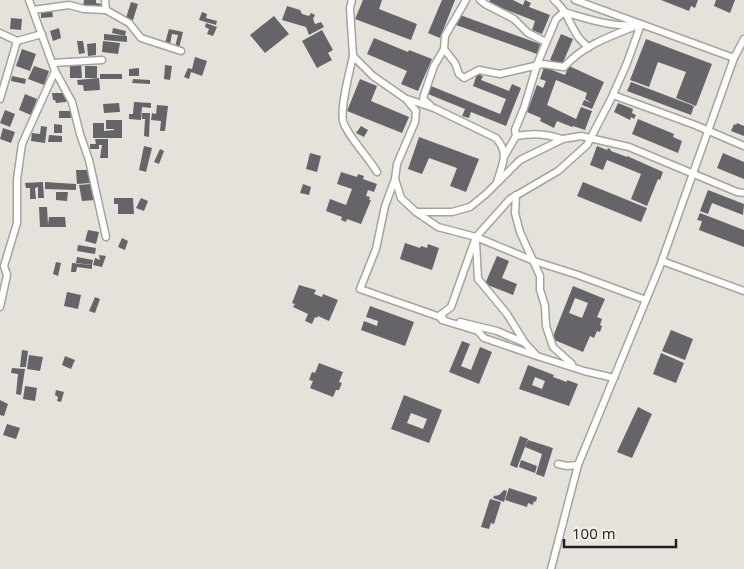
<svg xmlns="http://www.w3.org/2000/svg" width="744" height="569" font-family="'Open Sans',sans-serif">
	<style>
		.building { fill: #666369; fill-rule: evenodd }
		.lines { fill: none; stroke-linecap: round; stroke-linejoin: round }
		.street-casing { stroke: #a5a39c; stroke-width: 9 }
		.street { stroke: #fff; stroke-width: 6 }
	</style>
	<rect width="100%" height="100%" fill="#e4e2db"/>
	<g class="building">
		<path d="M84,0h12v3l5,1v4l-18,-1z"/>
		<path d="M363,0h19l-3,9 38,15 -6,16 -56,-21z"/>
		<path d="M442,0h13l-15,38 -12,-5z"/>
		<path d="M490,0h23l10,5 2,-5 6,3 -2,4 21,8 -8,19 -10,-4 3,-9 -46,-18z"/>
		<path d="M661,0h37l-3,8 -4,-2 -2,5z"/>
		<path d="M716,0h19l-5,13 -16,-7z"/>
		<path d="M131,2l7,2 -5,16 -7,-2z"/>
		<path d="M287,6l13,4 2,4 7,2 2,-3 4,2 -2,4 2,5 6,-2 3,5 -15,8 -3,-8 -24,-7z"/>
		<path d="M52,11l1,6 -12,1v-6z"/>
		<path d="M202,12l5,2 -1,4 11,3 -1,4 -17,-5z"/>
		<path d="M460,15l80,29 -3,10 -81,-29z"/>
		<path d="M274,16l15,18 -24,19 -15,-18z"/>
		<path d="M11,18l11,1 -1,11 -11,-1z"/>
		<path d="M206,23l11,4 -4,9 -6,-2 2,-5 -4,-2z"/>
		<path d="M59,28l2,10 -8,3 -3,-10z"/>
		<path d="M113,28l13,3 -1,5 -13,-3z"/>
		<path d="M169,29l14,3 -4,16 -4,-1 3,-12 -6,-1 -2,10 -5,-1z"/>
		<path d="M322,30l11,20 -5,3 4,7 -15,8 -15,-27z"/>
		<path d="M104,34l23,2v6l-23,-2z"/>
		<path d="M561,34l12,5 -11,26 -12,-5z"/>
		<path d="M374,38l34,14 1,-2 23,9 -14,32 -17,-7 6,-13 -40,-17z"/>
		<path d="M646,39l66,25 -16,42 -20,-8 10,-26 -28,-10 -9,25 -19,-7z"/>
		<path d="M77,41h6l2,12 -6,1z"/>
		<path d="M103,41l17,2 -2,11 -16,-2z"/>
		<path d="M96,43v12l-8,1 -1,-12z"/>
		<path d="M22,49l14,5 -6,17 -14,-5z"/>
		<path d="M195,57l12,4 -5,15 -11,-4 -2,7 -5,-2 4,-9 4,1z"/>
		<path d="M70,62l11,1 1,15h-12z"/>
		<path d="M165,65l7,1 -2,14 -6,-1z"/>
		<path d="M34,66l15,5 -5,14 -16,-6z"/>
		<rect x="85" y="66" width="12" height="12"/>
		<path d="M569,66l35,16 -12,27 -10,-4 2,-5 8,3 -7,-4 2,-6 -31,-13 -9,25 29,14 5,-12 11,4 -7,19 -12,-4 -1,1 -15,-6 -3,7 -14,-7 1,-3 -14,-6 10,-27 6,3 3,-7 -6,-2 4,-12 21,8z"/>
		<path d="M139,68v8h-10v-7z"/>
		<rect x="100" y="74" width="22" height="5"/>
		<path d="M477,74l6,2 -2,4 28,11 3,-7 9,4 -15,38 -35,-14 -2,6 -7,-2 3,-7 -37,-15 3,-8 69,28 6,-15 -33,-13z"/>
		<path d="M12,76l14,3 -1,5 -14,-3z"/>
		<path d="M99,78l1,12 -16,1 -1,-6h-5l-1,-5z"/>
		<path d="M133,79l17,1v4l-18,-1z"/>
		<path d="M360,79l17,7 -6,15 38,16 -7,16 -55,-22z"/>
		<path d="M631,82l63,24 -3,9 -64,-24z"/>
		<path d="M52,93h14v9l-10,1 -1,-3h-2z"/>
		<path d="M25,94l12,5 -6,16 -12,-5z"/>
		<path d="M134,102l17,1v5l-9,-1 -1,13 -12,-1v-5h4z"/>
		<path d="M119,103l1,9 -16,1 -1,-9z"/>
		<path d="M618,103l15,6 -1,4 4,2 -2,4 -3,-2 -1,3 -16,-8z"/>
		<path d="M157,105l11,1 -3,25h-5l1,-10 -10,-1 1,-7 4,1z"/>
		<path d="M5,110l10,4 -5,13 -10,-4z"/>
		<rect x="59" y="111" width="12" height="7"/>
		<path d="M142,113h8l-1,24 -5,-1 1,-17h-3z"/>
		<path d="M638,119l36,15 -1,3 9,4 -4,12 -46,-19z"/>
		<path d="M106,120h16v18h-29v-15h11v8l10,-1v-1h-8z"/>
		<path d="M737,123l7,3v10l-13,-5 3,-7 2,1z"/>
		<path d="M54,124l8,1v8h-8z"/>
		<path d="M41,126l6,1 -2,16 -14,-2 1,-8 8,1z"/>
		<path d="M361,126l7,4 -4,7 -8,-4z"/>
		<path d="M3,128l12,4 -4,11 -11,-4z"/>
		<path d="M49,135l13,1v6h-14z"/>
		<path d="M419,137l60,22 -13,33 -16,-6 7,-18 -28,-10 -7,16 -14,-5z"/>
		<path d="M95,139h13v19h-8l2,-13h-3v4h-9v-5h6z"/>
		<path d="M144,146l8,2 -6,24 -7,-2z"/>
		<path d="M597,146l10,4 1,-2 3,2v1l16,6v-1l36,16 -3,8 -2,-1 -11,27 -16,-7 10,-25 -34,-14 -4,10 -13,-5z"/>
		<path d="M160,149l4,2 -5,13 -5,-2z"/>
		<path d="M310,153l11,3 -4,16 -11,-3z"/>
		<path d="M723,153l21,9v17l-27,-11z"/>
		<path d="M76,170h12l2,13 -13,1z"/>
		<path d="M341,172l16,5 1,-3 6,2 -1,3 14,5 -3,8 -6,-2 -2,6 4,1 -1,3h2l-10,24 -14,-5 -1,3 -5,-2 1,-3 -16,-6 4,-12 16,6 6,-16 -15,-5z"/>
		<path d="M43,182l1,16h-6v-11l-3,1 1,11h-6v-11h-4l-1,-5z"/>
		<path d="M45,182l31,2v6l-31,-1z"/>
		<path d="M583,182l64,26 -6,14 -64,-26z"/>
		<path d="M91,184l4,16 -13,1 -3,-16z"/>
		<path d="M303,184l8,3 -2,8 -9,-2z"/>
		<path d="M708,190l36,14 -1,11 -31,-12 -4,11 -8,-3z"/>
		<path d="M56,192h12l-1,9 -11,-1z"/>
		<path d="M114,198h19l1,16h-16v-10h-4z"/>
		<path d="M141,198l7,3 -4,10 -8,-3z"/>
		<path d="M39,207h8l1,18 1,-8h16l1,10h-26z"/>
		<path d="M700,213l44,17v17l-45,-17 3,-9 -5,-1z"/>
		<path d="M88,230l11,2 -3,12 -11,-3z"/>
		<path d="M122,238l6,3 -3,9 -7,-3z"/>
		<path d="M405,243l15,5 1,-2 6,2 1,-4 11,4 -7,22 -32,-11z"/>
		<path d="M78,245l18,3 -1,6 -18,-3z"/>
		<path d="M99,255l7,1 -4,11 -9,-2 2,-7 5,2z"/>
		<path d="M497,256l12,5 -7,17 15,6 -4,11 -28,-11z"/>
		<path d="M77,257l16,3 -1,5 -16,-2z"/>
		<path d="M56,262l5,1 -3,13 -5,-2z"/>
		<path d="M72,263l20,2v4l-15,-2 -1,5h-5z"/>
		<path d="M299,285l17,5 -2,4 8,3 1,-3 15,6 -9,21 -11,-5 -1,2 -2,-1 -3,7 -7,-3 3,-7 -15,-7 2,-3 -3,-1z"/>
		<path d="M573,286l32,13 -8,18 5,2 -2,6 2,1 -2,6 -3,-1 -3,7 -4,-2 -7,16 -31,-13zM575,298l13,5 -6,15 -13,-5z"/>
		<path d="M67,292l14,3 -3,14 -14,-3z"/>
		<path d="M95,297l5,2 -5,14 -6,-2z"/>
		<path d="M370,306l44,16 -9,24 -44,-16 3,-9 13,5 1,-5 -12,-4z"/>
		<path d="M671,330l22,9 -8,21 -23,-9z"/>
		<path d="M462,341l8,3 -9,22 10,4 9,-23 12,5 -13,32 -30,-12z"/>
		<path d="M22,350l6,1 -2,16h-6z"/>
		<path d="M661,353l23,10 -8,20 -23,-9z"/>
		<path d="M29,355l14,2 -3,14 -13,-2z"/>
		<path d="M65,356l10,4 -4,9 -9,-4z"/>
		<path d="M319,363l24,9 -4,10 3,1 -3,7h-3l-3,7 -23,-9 3,-7 -4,-1 3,-8 3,1z"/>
		<path d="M528,365l26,10 -1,2 14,5v-2l11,4 -9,22 -50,-17zM535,377l10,4 -3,8 -10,-4z"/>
		<path d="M12,368l13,1 -4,26 -5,-1 2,-20 -7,-1z"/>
		<path d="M25,386l12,2 -2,13 -12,-2z"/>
		<path d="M56,390l8,2 -3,10 -4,-1 1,-4 -3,-2z"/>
		<path d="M404,395l38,15 -13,33 -38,-14zM411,413l16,6 -4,10 -16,-6z"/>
		<path d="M0,400l8,4 -4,12 -4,-1z"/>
		<path d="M638,407l14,7 -20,44 -15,-6z"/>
		<path d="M7,424l13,4 -4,11 -13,-4z"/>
		<path d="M520,436l8,3 -11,29 -7,-3z"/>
		<path d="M528,440l25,8 -9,29 -8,-3 6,-20 -17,-7z"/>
		<path d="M521,460l16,6 -2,7 -16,-6z"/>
		<path d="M509,488l28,9 -1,5 -2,-1 -1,4 -5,-2 -1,4 -22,-7z"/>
		<path d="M504,490l3,1 -3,11 -11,-4 1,-2 5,-1z"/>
		<path d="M490,499l11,3 -7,22 -3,-1 -2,6 -8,-2z"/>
	</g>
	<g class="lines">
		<g class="street-casing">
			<g id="street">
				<path d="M105,0l1,10"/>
				<path d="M352,0l-2,8 3,48 20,20 33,23 10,12 -1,11 -18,42 -2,15 -10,27 -9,43 -16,40 83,29"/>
				<path d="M466,0l-21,36 -1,13 11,14 4,11 5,4 15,-8 21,4 43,-10 21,3c20,-23 50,-32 77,-43l-14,39 -16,36 -24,46 -29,26 -48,28 -34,38 -25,70 -12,9 3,4 36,11 6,7 53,18"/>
				<path d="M480,0l5,4 29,15 14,14 18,9"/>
				<path d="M554,0c13,10 16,26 25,38 3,4 7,6 9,10"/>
				<path d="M575,0l159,58 10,-19"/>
				<path d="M33,10l36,-5 15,4 22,1 23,13 12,15 40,13"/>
				<path d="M0,33l17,8 25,-7"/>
				<path d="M353,56c-3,15 -13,50 -10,65 3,13 26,37 34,51"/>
				<path d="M53,63l49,-3"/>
				<path d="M55,71l17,31 8,32 9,26 17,77"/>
				<path d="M613,95l82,30 49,21"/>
				<path d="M0,99l17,-58"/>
				<path d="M407,99l27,9 62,30c14,16 6,26 1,44"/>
				<path d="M430,105l-7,-6 1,-4 10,-29 10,-17"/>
				<path d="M516,136l-1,-6 9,-22 14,-46 18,-43 8,-7c21,6 46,15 68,13"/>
				<path d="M505,155l11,-19c18,-3 30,-2 46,3"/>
				<path d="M395,179l6,19 15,14 22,15 38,10 58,24 44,14 68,25"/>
				<path d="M516,195l-1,18 5,19 20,44v14l5,16 1,20 7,21 19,17"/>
				<path d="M416,212h36l18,-5 16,-13 34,-34 43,-21 18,-3 48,11 108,45 7,1"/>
				<path d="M476,241l2,38 29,35 18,29"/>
				<path d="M662,261l82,30"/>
				<path d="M0,307l7,-32 -3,-9 13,-43v-44l5,-35 33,-73 -26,-71"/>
				<path d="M460,322l37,9 28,12 12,13 47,15 30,7"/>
				<path d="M558,464l9,2 11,-1"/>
				<path d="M551,569l27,-104 82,-199 74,-208"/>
			</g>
		</g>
		<use href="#street" class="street"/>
	</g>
	<path d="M564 539v8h112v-8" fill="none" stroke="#232220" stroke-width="2.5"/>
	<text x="572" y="539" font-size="15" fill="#232220" stroke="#f1efe8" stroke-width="4" paint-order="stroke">100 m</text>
</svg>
